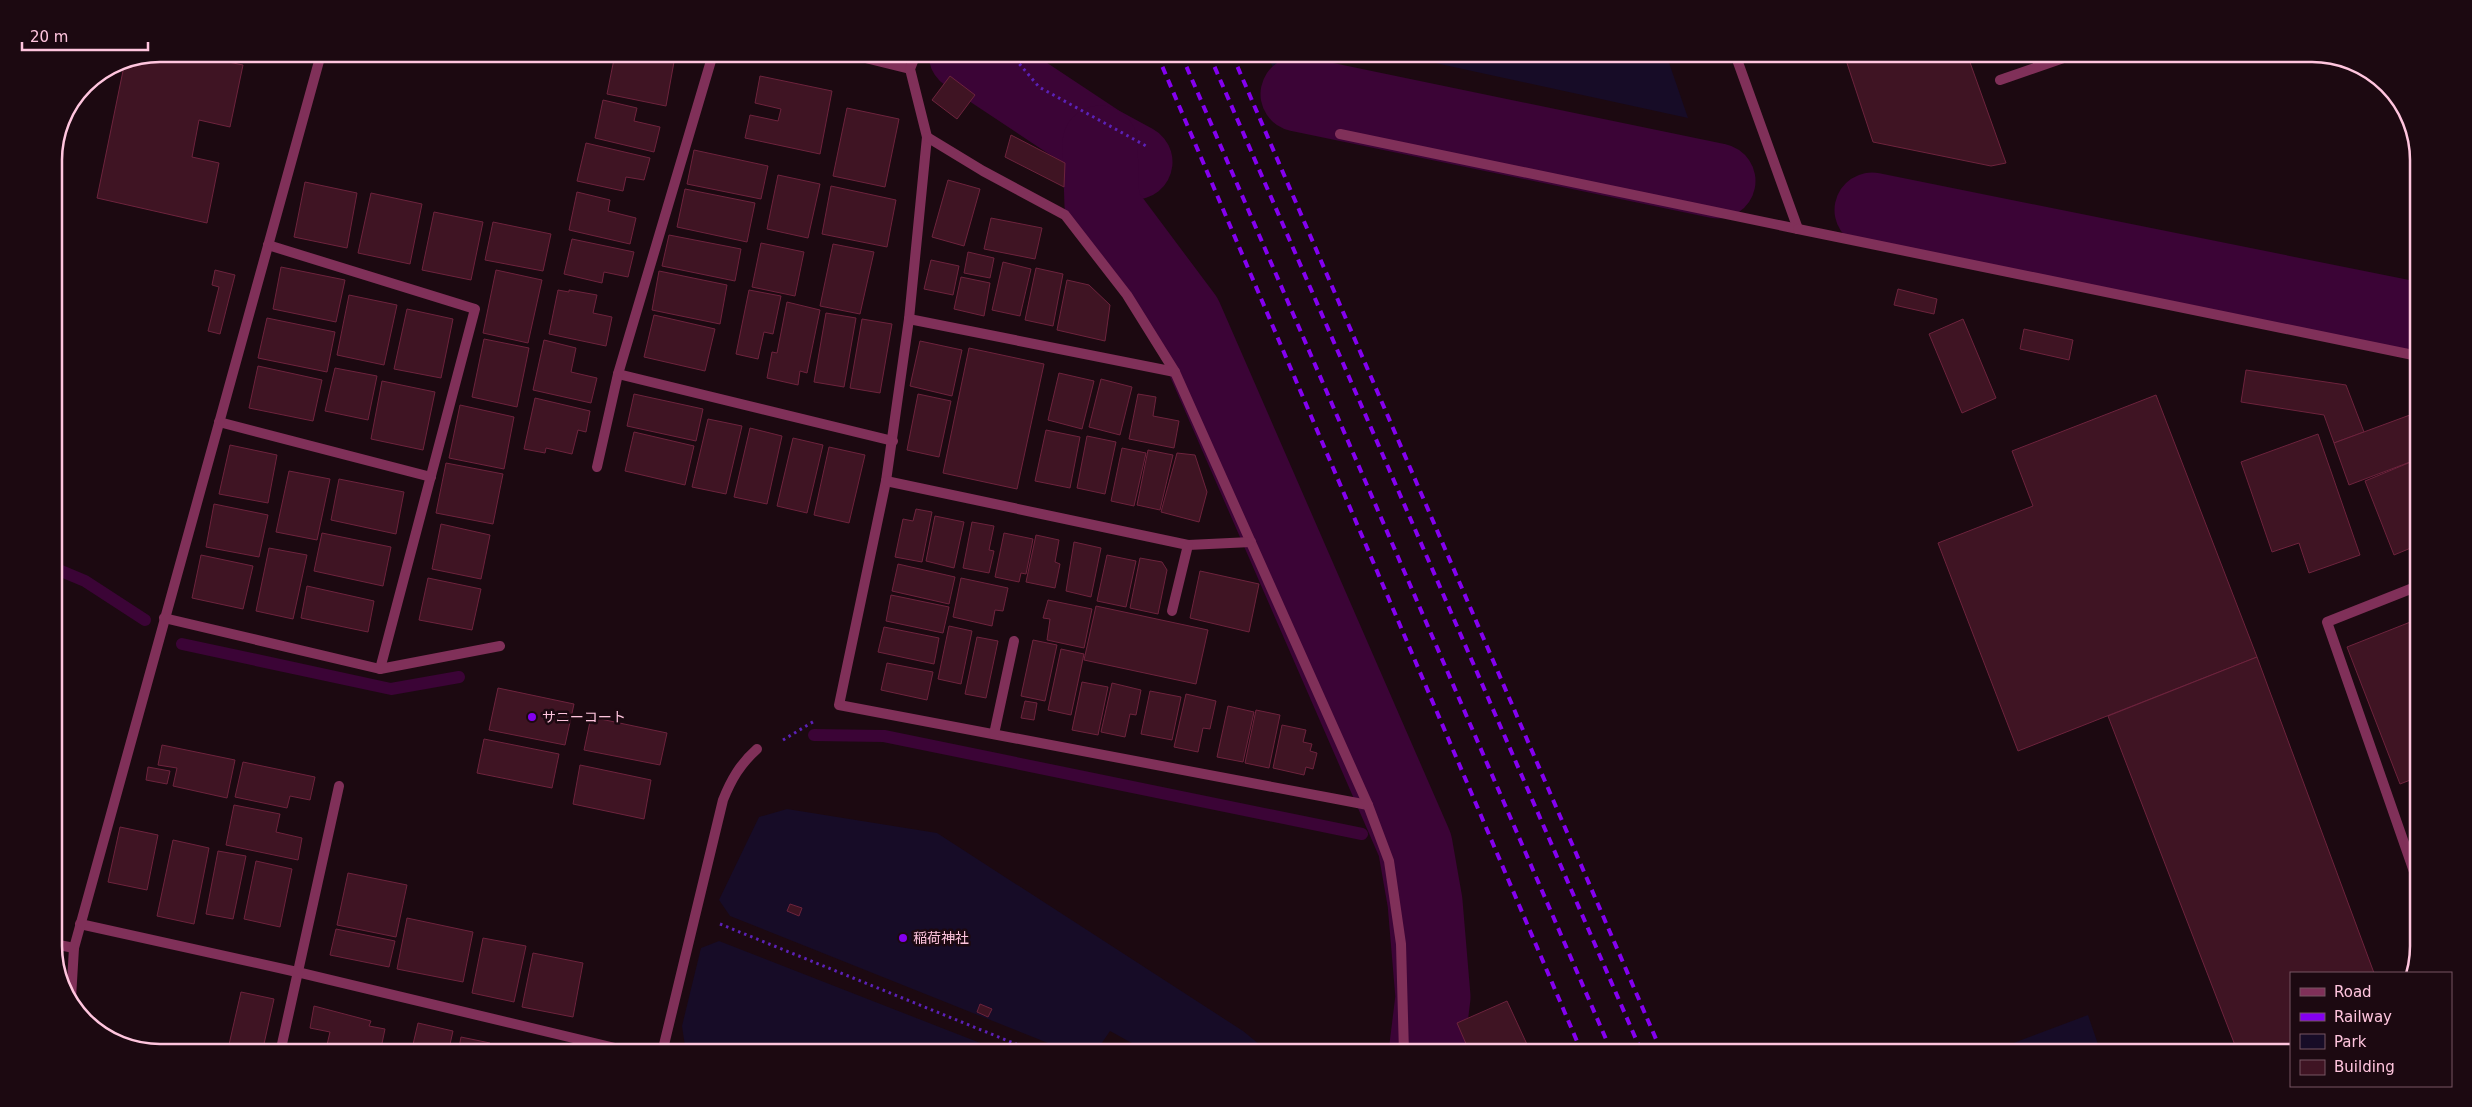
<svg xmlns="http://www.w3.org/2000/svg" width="2472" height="1107" font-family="'DejaVu Sans','Noto Sans JP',sans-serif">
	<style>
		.green { fill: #170c27 }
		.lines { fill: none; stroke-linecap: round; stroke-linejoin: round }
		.stream { stroke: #3b0436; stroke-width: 12 }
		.river { stroke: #3b0436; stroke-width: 75 }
		.building { fill: #3f1423; stroke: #6d233d }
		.path { stroke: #5b21b7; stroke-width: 3; stroke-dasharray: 2.5 4; stroke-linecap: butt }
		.lane { stroke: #803059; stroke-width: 10 }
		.street { stroke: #803059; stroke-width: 10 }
		.rail { stroke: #8400f0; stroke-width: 4; stroke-dasharray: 8 6; stroke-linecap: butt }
		.poi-dot { fill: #8400f0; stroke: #1c0911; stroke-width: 2 }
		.labels { text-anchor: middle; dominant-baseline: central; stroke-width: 5; stroke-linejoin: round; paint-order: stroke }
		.poi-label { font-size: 14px; fill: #ffc5de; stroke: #1c0911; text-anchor: start }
		.rim { fill: none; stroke: #ffc5de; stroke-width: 2.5 }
	</style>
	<rect width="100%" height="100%" fill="#1c0911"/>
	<g class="green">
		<path d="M1267,54h39l4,9 -33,14z"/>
		<path d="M1394,54h272l22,64z"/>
		<path d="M787,809l150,24 306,198 27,22h-120l-40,-22 -15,22h-22l-343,-137 -11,-16 40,-83z"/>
		<path d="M719,941l287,112h-320l-4,-27 19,-78z"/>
		<path d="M2088,1015l13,38h-114z"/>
	</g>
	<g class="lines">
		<g class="stream">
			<path d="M54,568l31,13 60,39"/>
			<path d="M182,644l209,45 68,-12"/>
			<path d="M814,735l70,1 478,98"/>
			<path d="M1426,1053l1,-7"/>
		</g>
		<g class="river">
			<path d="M966,54l134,89 35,19"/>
			<path d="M1298,94l420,87"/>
			<path d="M1100,143l2,63 83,111 230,528 10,57 8,95 -6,49"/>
			<path d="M1872,210l546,110"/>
		</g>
	</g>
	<g class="building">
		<path d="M161,54h28l54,11 -13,62 -31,-7 -7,37 27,6 -12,60 -110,-25 28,-137z"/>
		<path d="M615,54h21l38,8 -8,44 -59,-12z"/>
		<path d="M1844,54h123l39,109 -15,3 -118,-24z"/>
		<path d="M760,76l72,15 -12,63 -75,-16 5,-23 28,6 3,-12 -26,-6z"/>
		<path d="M950,76l25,19 -18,24 -25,-19z"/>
		<path d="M603,100l34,8 -3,13 26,6 -6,25 -59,-14z"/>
		<path d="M847,108l52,11 -14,68 -52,-11z"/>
		<path d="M1011,135l54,28 -1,24 -59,-30z"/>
		<path d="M586,143l64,15 -6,22 -18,-3 -3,14 -46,-10z"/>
		<path d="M694,150l74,16 -7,33 -74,-15z"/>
		<path d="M778,175l42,9 -12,54 -41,-9z"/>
		<path d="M948,180l32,9 -16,57 -32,-9z"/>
		<path d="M305,182l52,11 -10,55 -53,-11z"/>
		<path d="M831,186l65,14 -9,47 -65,-13z"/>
		<path d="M685,189l70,14 -8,39 -70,-15z"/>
		<path d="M577,192l33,8 -2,11 28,7 -6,26 -61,-14z"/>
		<path d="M371,193l51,11 -12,60 -52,-11z"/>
		<path d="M434,212l49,10 -12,58 -49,-10z"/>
		<path d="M991,218l51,10 -7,31 -51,-10z"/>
		<path d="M493,222l58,12 -8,37 -58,-11z"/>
		<path d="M669,235l72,14 -6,32 -73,-15z"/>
		<path d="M572,239l62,13 -6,25 -24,-5 -2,11 -38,-9z"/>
		<path d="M761,243l43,9 -9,44 -43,-9z"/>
		<path d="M833,244l41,8 -14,62 -40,-8z"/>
		<path d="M968,252l26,6 -4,20 -26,-5z"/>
		<path d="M931,260l28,6 -6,29 -29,-6z"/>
		<path d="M1003,262l28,7 -11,47 -28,-6z"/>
		<path d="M281,267l64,13 -9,42 -63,-13z"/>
		<path d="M1036,268l27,6 -10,52 -28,-6z"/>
		<path d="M215,270l20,5 -15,59 -12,-3 11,-44 -7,-2z"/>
		<path d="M496,270l46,10 -14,63 -45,-10z"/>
		<path d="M659,271l68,14 -7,39 -68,-14z"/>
		<path d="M961,277l29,6 -6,33 -30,-7z"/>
		<path d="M1067,280l22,5 21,20 -5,36 -48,-11z"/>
		<path d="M1898,289l39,10 -3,15 -40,-9z"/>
		<path d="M558,290l11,2v-2l28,5 -4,18 19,4 -6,29 -57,-12z"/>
		<path d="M749,290l32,6 -8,38 -9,-2 -6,27 -22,-5z"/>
		<path d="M349,295l48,10 -13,60 -47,-10z"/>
		<path d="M787,302l33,8 -13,63 -7,-2 -2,14 -31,-7 5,-26 5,1z"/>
		<path d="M407,309l46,10 -12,59 -47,-9z"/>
		<path d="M826,313l30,5 -12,69 -30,-5z"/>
		<path d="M654,315l61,14 -10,42 -61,-14z"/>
		<path d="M267,318l68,14 -8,40 -69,-14z"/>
		<path d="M862,319l30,5 -12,69 -30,-5z"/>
		<path d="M1963,319l33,79 -34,15 -33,-79z"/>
		<path d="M2024,329l49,11 -4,20 -49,-11z"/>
		<path d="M484,339l45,9 -12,59 -45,-10z"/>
		<path d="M544,340l32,8 -5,24 26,6 -6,25 -58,-13z"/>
		<path d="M920,341l42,9 -10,46 -42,-10z"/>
		<path d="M969,348l75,16 -27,125 -74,-16z"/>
		<path d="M258,366l64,14 -9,41 -64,-13z"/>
		<path d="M335,368l42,8 -9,44 -43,-9z"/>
		<path d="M2246,370l100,15 18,47 -30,11 -10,-28 -83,-13z"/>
		<path d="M1059,373l35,8 -12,48 -34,-9z"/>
		<path d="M1101,379l31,8 -12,48 -31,-8z"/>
		<path d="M382,381l53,11 -12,58 -52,-11z"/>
		<path d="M634,394l69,15 -7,32 -69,-15z"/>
		<path d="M918,394l33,7 -12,56 -32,-7z"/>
		<path d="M1138,394l18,3 -3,19 26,5 -5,27 -45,-9z"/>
		<path d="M2156,395l101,262 -239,94 -80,-208 95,-37 -21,-55z"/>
		<path d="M535,398l55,13 -4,21 -8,-2 -6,24 -26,-6 -1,5 -21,-4z"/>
		<path d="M460,405l54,12 -10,52 -55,-11z"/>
		<path d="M2418,412v47l-69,26 -15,-42z"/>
		<path d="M708,419l34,7 -16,68 -34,-7z"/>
		<path d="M750,428l32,8 -15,68 -33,-7z"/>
		<path d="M1046,430l34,7 -10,51 -35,-7z"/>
		<path d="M634,432l60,14 -9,39 -60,-14z"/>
		<path d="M2318,434l42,121 -51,18 -10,-30 -27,9 -31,-90z"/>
		<path d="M1087,436l29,6 -11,52 -28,-6z"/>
		<path d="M793,438l30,7 -16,68 -30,-7z"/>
		<path d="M230,445l47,10 -9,48 -49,-9z"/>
		<path d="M829,447l36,8 -16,68 -35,-8z"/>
		<path d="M1122,448l24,5 -12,53 -23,-5z"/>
		<path d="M1148,450l25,5 -13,55 -23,-5z"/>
		<path d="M1177,453l18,2 12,37 -8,30 -38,-10z"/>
		<path d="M2418,459v86l-24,10 -29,-74z"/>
		<path d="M446,463l57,11 -10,50 -57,-11z"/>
		<path d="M289,471l41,8 -13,61 -41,-8z"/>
		<path d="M339,479l65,13 -8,42 -65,-14z"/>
		<path d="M214,504l54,11 -9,42 -53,-10z"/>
		<path d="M916,509l16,3 -10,50 -27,-5 8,-38 10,2z"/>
		<path d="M935,516l29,6 -10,46 -28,-7z"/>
		<path d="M972,522l22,4 -5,24 5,1 -5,22 -26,-5z"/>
		<path d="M441,524l49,11 -9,44 -49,-10z"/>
		<path d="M322,533l69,14 -8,39 -69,-15z"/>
		<path d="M1004,533l29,6 -7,35 -5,-1 -2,9 -24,-5z"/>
		<path d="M1036,535l23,5 -4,22 5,2 -5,24 -29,-6z"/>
		<path d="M1074,542l27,6 -10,49 -25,-6z"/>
		<path d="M269,548l38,7 -14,64 -37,-8z"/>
		<path d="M201,555l52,11 -10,43 -51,-11z"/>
		<path d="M1107,555l29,6 -10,46 -29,-6z"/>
		<path d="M1140,558l22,4 5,8 -9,44 -28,-6z"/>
		<path d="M898,564l57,13 -6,27 -57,-13z"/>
		<path d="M1200,571l59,13 -10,48 -59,-14z"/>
		<path d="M428,578l53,11 -9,41 -53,-10z"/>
		<path d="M961,578l47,10 -5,23 -8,-1 -3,16 -39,-9z"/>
		<path d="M307,586l67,15 -6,31 -67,-14z"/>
		<path d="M891,595l58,12 -6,26 -57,-12z"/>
		<path d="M1048,600l44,9 -8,39 -37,-8 3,-21 -7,-1z"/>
		<path d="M1096,606l112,24 -12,54 -112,-24z"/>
		<path d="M2418,619v158l-18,7 -53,-137z"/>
		<path d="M949,626l23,5 -11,53 -23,-5z"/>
		<path d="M884,627l55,11 -5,26 -56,-12z"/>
		<path d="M977,637l21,4 -12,57 -21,-4z"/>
		<path d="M1033,640l24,5 -12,56 -24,-5z"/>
		<path d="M1061,649l23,5 -13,61 -23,-5z"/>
		<path d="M2257,657l117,316h-83v80h-53l-130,-337z"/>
		<path d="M887,663l46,9 -6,28 -46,-10z"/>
		<path d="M1082,682l26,5 -10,48 -26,-5z"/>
		<path d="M1112,683l29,7 -5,25 -6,-1 -5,23 -24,-5z"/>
		<path d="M498,688l76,16 -9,41 -76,-15z"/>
		<path d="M1150,691l31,6 -9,43 -31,-6z"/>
		<path d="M1186,694l30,7 -6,28 -7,-1 -5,24 -24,-5z"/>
		<path d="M1025,701l12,2 -3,17 -13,-2z"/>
		<path d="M1228,706l26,6 -11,50 -26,-5z"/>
		<path d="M1256,710l24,5 -11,53 -24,-5z"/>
		<path d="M591,717l76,16 -7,32 -76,-15z"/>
		<path d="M1282,725l24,5 -3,12 9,2 -2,7 7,2 -4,16 -7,-2 -2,8 -31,-7z"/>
		<path d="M484,739l75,15 -7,34 -75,-15z"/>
		<path d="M162,745l73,15 -8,38 -54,-12 4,-18 -19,-3z"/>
		<path d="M243,762l72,15 -5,23 -20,-4 -3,12 -52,-11z"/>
		<path d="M580,765l71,15 -7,39 -71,-15z"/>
		<path d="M148,767l22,4 -3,13 -21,-4z"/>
		<path d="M234,805l46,9 -4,18 26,6 -4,22 -72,-15z"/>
		<path d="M120,827l38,8 -11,55 -39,-8z"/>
		<path d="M173,840l36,8 -15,76 -37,-8z"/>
		<path d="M218,851l28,5 -13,63 -27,-5z"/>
		<path d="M256,861l36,8 -12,58 -36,-8z"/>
		<path d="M348,873l59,12 -11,52 -59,-12z"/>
		<path d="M54,876l6,2 -6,25z"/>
		<path d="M790,904l12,4 -3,8 -12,-5z"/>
		<path d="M407,918l66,14 -10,50 -66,-13z"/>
		<path d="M336,929l59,12 -6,26 -59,-12z"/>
		<path d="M483,938l43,8 -12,56 -42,-9z"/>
		<path d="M533,953l50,10 -10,54 -51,-10z"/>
		<path d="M241,992l33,7 -12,54h-14l-20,-4z"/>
		<path d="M1507,1001l24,52h-61l-13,-30z"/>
		<path d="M980,1004l12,5 -4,8 -11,-5z"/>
		<path d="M314,1006l57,15 -2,5 16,3 -5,24h-35l-19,-4 4,-17 -20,-4z"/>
		<path d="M418,1023l35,8 -5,22h-37z"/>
		<path d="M461,1037l29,6 -2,10h-30z"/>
	</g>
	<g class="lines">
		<g class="path">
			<path d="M1011,54l28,33 109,60"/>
			<path d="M783,740l33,-20"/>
			<path d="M720,924l318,129"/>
		</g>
		<g class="lane">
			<path d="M1735,54l63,175"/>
			<path d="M2000,80l75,-26"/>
			<path d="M1340,134l458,95"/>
			<path d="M2418,586l-91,36 91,261"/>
		</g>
		<g class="street">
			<path d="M849,54l61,15"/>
			<path d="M916,54l-6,15 17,68 -18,182 -23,162 -47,224 529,100"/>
			<path d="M927,137l56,34 82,44 62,80 48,77 193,433 21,56 12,83 3,109"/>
			<path d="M1798,229l620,127"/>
			<path d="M268,245l207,64 -95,360"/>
			<path d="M909,319l266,53"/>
			<path d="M618,374l275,67"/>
			<path d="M219,422l212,55"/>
			<path d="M597,467l21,-93 95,-320"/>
			<path d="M886,481l302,64 63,-3"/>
			<path d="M1172,611l16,-66"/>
			<path d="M164,618l216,51 120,-23"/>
			<path d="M994,734l20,-93"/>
			<path d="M80,924l217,48 339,81"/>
			<path d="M54,944l20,4"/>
			<path d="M71,998l3,-50 247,-894"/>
			<path d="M280,1053l59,-267"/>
			<path d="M662,1053l61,-253c8,-20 17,-36 34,-51"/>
		</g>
		<g class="rail">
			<path d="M1157,54l425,999"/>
			<path d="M1181,54l431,999"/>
			<path d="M1209,54l433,999"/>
			<path d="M1232,54l430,999"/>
		</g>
	</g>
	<g class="poi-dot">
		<circle cx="532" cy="717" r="5"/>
		<circle cx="903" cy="938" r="5"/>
	</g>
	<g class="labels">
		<g class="poi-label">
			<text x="542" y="717">サニーコート</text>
			<text x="913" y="938">稲荷神社</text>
		</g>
	</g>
	<path d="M0 0H2472V1107H0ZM160 62H2312A98 98 0 0 1 2410 160V946A98 98 0 0 1 2312 1044H160A98 98 0 0 1 62 946V160A98 98 0 0 1 160 62Z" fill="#1c0911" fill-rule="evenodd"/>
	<path class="rim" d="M160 62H2312A98 98 0 0 1 2410 160V946A98 98 0 0 1 2312 1044H160A98 98 0 0 1 62 946V160A98 98 0 0 1 160 62Z"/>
	<rect x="2290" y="972" width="162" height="115" fill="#1c0911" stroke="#775463"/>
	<rect x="2300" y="988" width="25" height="8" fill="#803059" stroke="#775463"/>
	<text x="2334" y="997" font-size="15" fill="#ffc5de">Road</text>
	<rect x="2300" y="1013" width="25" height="8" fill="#8400f0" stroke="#775463"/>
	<text x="2334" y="1022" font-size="15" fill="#ffc5de">Railway</text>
	<rect x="2300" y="1034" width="25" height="15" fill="#170c27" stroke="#775463"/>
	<text x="2334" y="1047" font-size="15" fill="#ffc5de">Park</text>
	<rect x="2300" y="1060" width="25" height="15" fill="#3f1423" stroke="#775463"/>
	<text x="2334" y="1072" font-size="15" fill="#ffc5de">Building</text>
	<path d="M22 42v8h126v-8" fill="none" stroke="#ffc5de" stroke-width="2.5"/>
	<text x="30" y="42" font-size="15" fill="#ffc5de" stroke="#1c0911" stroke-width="4" paint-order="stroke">20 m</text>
</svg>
